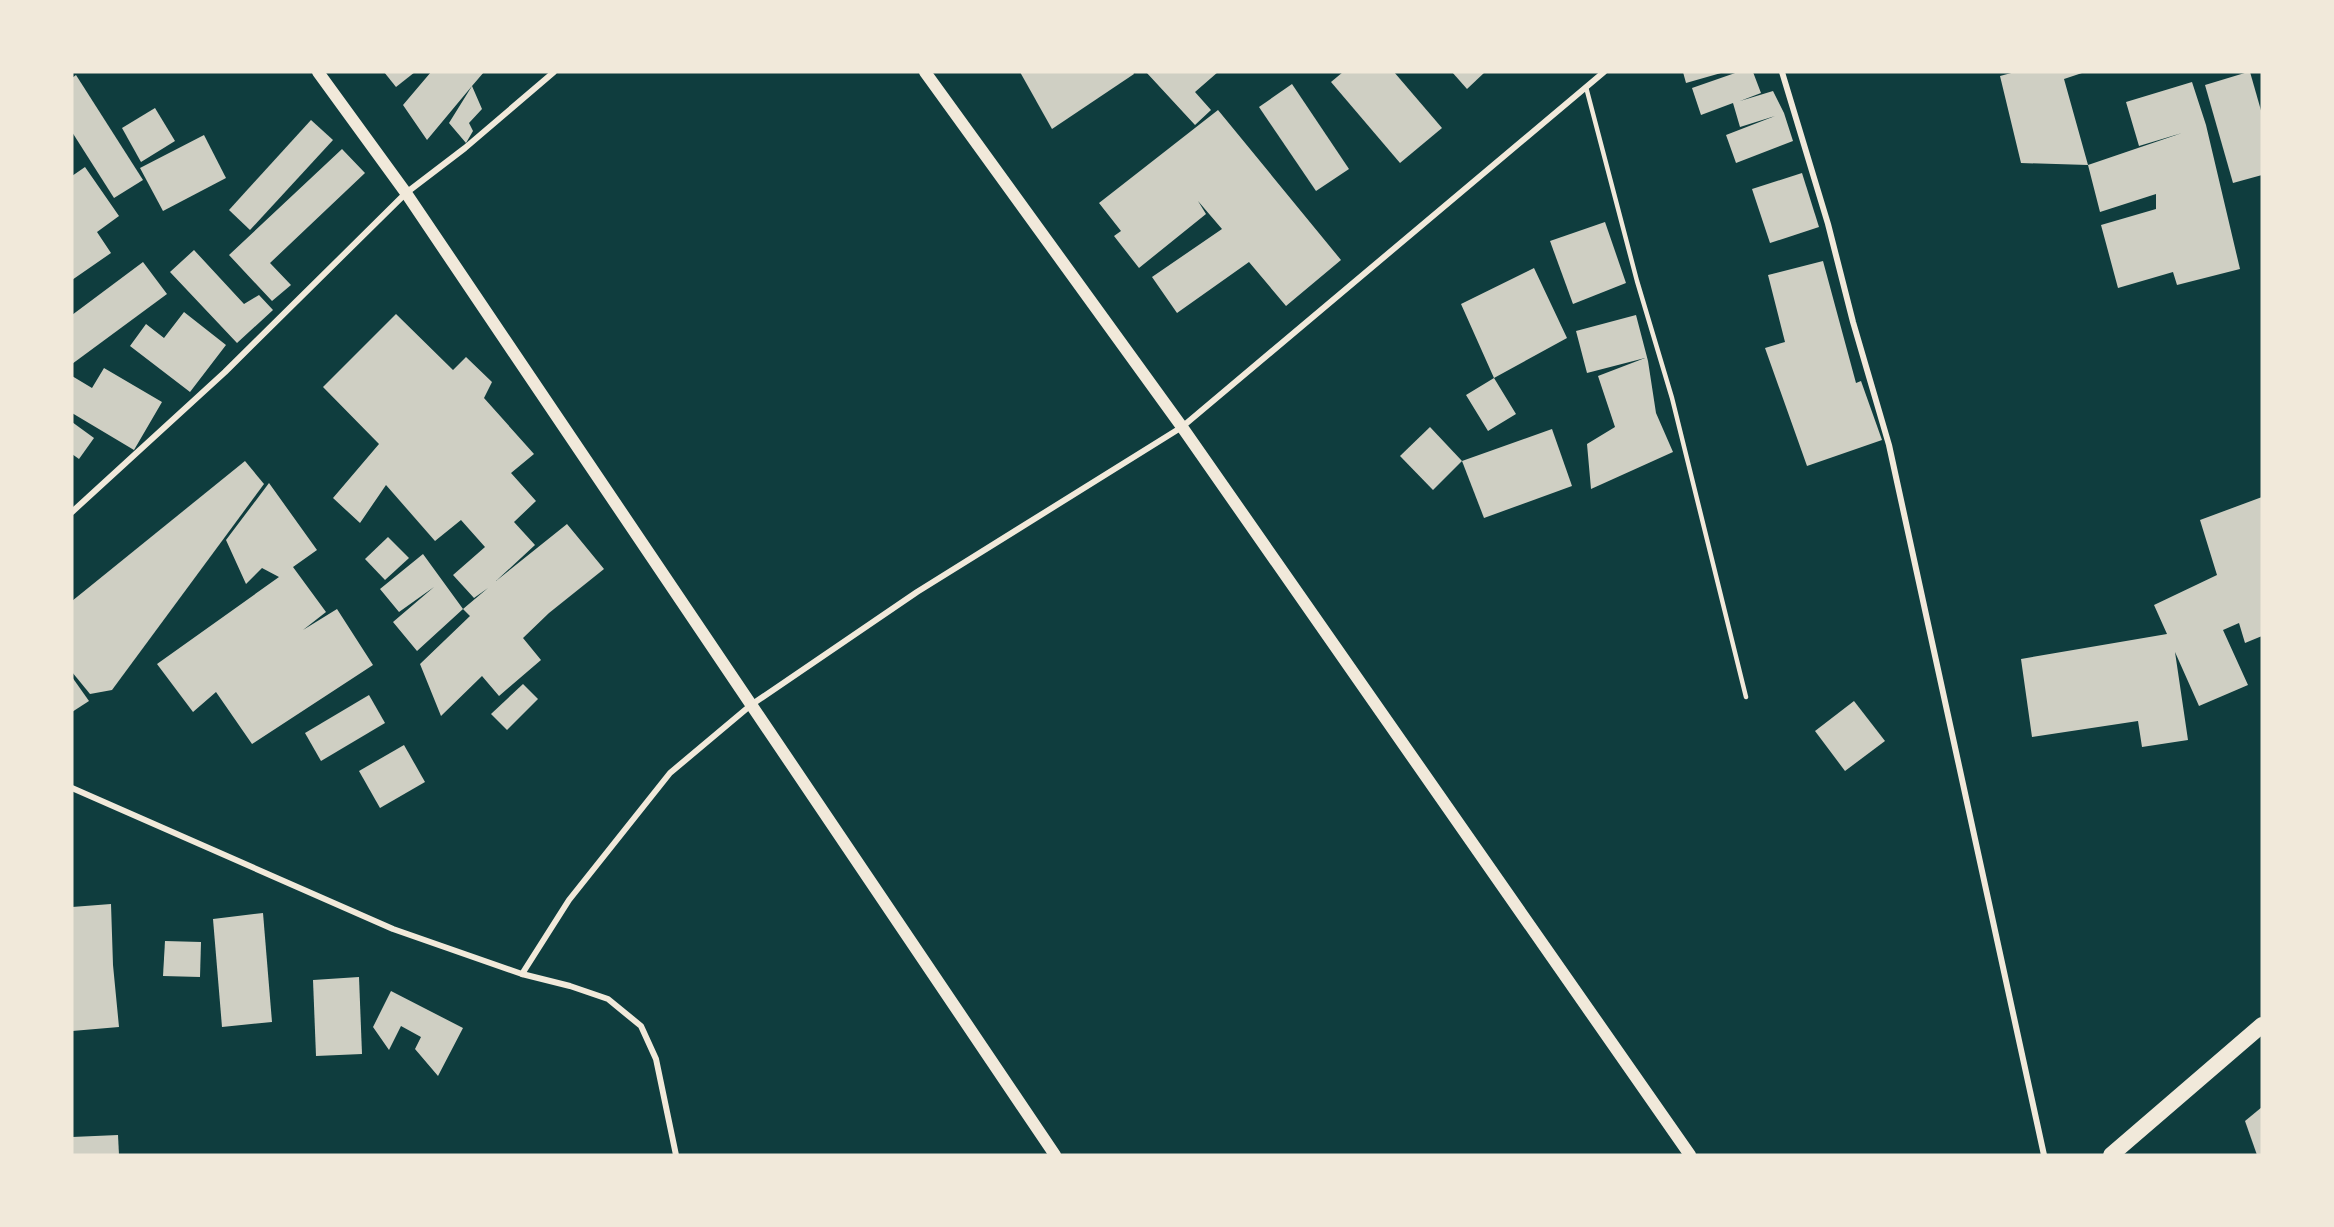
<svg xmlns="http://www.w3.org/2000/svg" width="2334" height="1227" font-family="'Fira Sans',sans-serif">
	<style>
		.building { fill: #cfcfc3 }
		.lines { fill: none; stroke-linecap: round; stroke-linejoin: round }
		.service { stroke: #f1e9da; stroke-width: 4.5 }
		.minor { stroke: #f1e9da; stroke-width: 6 }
		.secondary { stroke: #f1e9da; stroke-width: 12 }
		.trunk { stroke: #f1e9da; stroke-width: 16 }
	</style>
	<rect width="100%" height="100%" fill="#0f3d3e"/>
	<g class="building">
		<path d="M384,72h31l-19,15z"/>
		<path d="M431,72h53l-12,14 10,23 -13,14 4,8 -7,12 -17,-20 23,-37 -45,54 -24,-35z"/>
		<path d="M1020,72h113l1,2 -82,55z"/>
		<path d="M1146,72h72l-23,20 16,18 -16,15z"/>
		<path d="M1343,72h51l48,56 -42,35 -69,-81z"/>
		<path d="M1452,72h33l-18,17z"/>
		<path d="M1683,72h38v1l-35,10z"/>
		<path d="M1738,72h15l8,21 -21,8 33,-10 11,22 9,28 -57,22 -10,-28 49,-19 -35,11 -7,-24 -32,12 -9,-27z"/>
		<path d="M2015,72h70l-21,7 24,86 -67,-2 -21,-87z"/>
		<path d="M2248,72h2l12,42v61l-29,8 -28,-98z"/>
		<path d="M76,75l67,105 -29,18 -42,-66v-54z"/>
		<path d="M2192,82l14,43 34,144 -63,16 -4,-13 -55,16 -17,-63 55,-16v-15l-56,18 -12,-47 94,-32 -43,13 -13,-44z"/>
		<path d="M1292,84l57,85 -33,22 -57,-84z"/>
		<path d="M155,108l20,33 -34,21 -19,-34z"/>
		<path d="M1218,110l123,150 -55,46 -37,-44 -72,51 -25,-36 70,-48 -24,-28 8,13 -67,54 -25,-32 7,-5 -22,-28z"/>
		<path d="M311,120l22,20 -83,90 -21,-20z"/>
		<path d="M204,135l22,43 -63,33 -23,-43z"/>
		<path d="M342,149l23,24 -95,90 21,22 -19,16 -43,-46z"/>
		<path d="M85,167l34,49 -22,16 14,21 -39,27v-104z"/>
		<path d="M1802,173l17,54 -49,16 -18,-54z"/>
		<path d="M1605,222l21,61 -53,21 -23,-63z"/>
		<path d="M194,250l50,54 15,-9 14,15 -36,33 -67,-71z"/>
		<path d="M1823,261l33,122 5,-2 21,59 -75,26 -42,-118 20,-6 -17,-67z"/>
		<path d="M143,262l24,32 -95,70v-49z"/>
		<path d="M1534,268l33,70 -73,40 22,36 -28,17 -22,-36 28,-17 -33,-74z"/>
		<path d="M184,312l42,33 -36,47 -60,-46 16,-22 18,14z"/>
		<path d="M396,314l57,56 13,-13 26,25 -8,16 50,56 -23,19 25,28 -22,21 21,23 -39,36 71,-57 37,45 -55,44 -26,25 18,22 -42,36 -17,-20 -41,40 -21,-52 50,-48 -7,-7 25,-21 -14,10 -21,-23 32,-28 -24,-27 -26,21 -49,-56 -26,38 -27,-25 46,-54 -56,-57z"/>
		<path d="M1636,315l12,46 8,52 17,39 -82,37 -4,-45 28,-17 -17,-51 47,-18 -58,15 -11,-42z"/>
		<path d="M104,368l58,34 -28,48 -62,-37v-37l20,12z"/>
		<path d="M72,422l22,16 -15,21 -7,-5z"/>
		<path d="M1430,427l32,34 -29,29 -33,-34z"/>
		<path d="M1552,429l20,57 -88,32 -22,-57z"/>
		<path d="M245,461l19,23 -152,206 -22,4 -18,-22v-71z"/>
		<path d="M269,483l48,67 -24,17 33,45 -23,18 34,-21 36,56 -121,79 -36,-52 -23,20 -36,-48 122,-87 -17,-9 -16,16 -20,-44z"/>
		<path d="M2262,497v139l-17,7 -6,-20 -16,7 25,55 -49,21 -24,-54 13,88 -46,7 -4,-26 -106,16 -11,-78 146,-25 -13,-29 63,-30 -17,-55z"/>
		<path d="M388,537l21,21 -24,22 -20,-21z"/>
		<path d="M423,554l40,55 -46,42 -24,-29 41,-35 -35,25 -19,-23z"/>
		<path d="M72,677l17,24 -17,11z"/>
		<path d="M523,684l15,15 -31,31 -16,-16z"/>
		<path d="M369,695l16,28 -64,38 -16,-28z"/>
		<path d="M1854,701l31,40 -40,30 -30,-40z"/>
		<path d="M404,745l21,37 -45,26 -21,-37z"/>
		<path d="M111,904l2,61 6,62 -47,4v-124z"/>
		<path d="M263,913l9,109 -50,5 -9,-108z"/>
		<path d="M165,941l36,1 -1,35 -37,-1z"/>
		<path d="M359,977l3,77 -46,2 -3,-76z"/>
		<path d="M391,991l72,37 -25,48 -23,-27 6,-12 -20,-11 -12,24 -16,-23z"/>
		<path d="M2262,1107v48h-5l-12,-34z"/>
		<path d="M118,1135l1,20h-47v-18z"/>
	</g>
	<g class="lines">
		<path class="service" d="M1586,87l51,194 35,117 74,299"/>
		<g class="minor">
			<path d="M1782,72l46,152 25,98 36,123 155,710"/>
			<path d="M72,512l153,-140 181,-179 59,-45 89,-76"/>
			<path d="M72,788l321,141 129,45 48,12 38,13 33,27 15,33 20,96"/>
			<path d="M522,974l47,-74 101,-127 81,-68 166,-113 265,-165 422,-355"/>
		</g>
		<g class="secondary">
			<path d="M318,72l88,121 649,962"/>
			<path d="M925,72l257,355 508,728"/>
		</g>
		<path class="trunk" d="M2111,1155l151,-130"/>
	</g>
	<rect width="2334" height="1227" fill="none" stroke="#f1e9da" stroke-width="147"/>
</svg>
